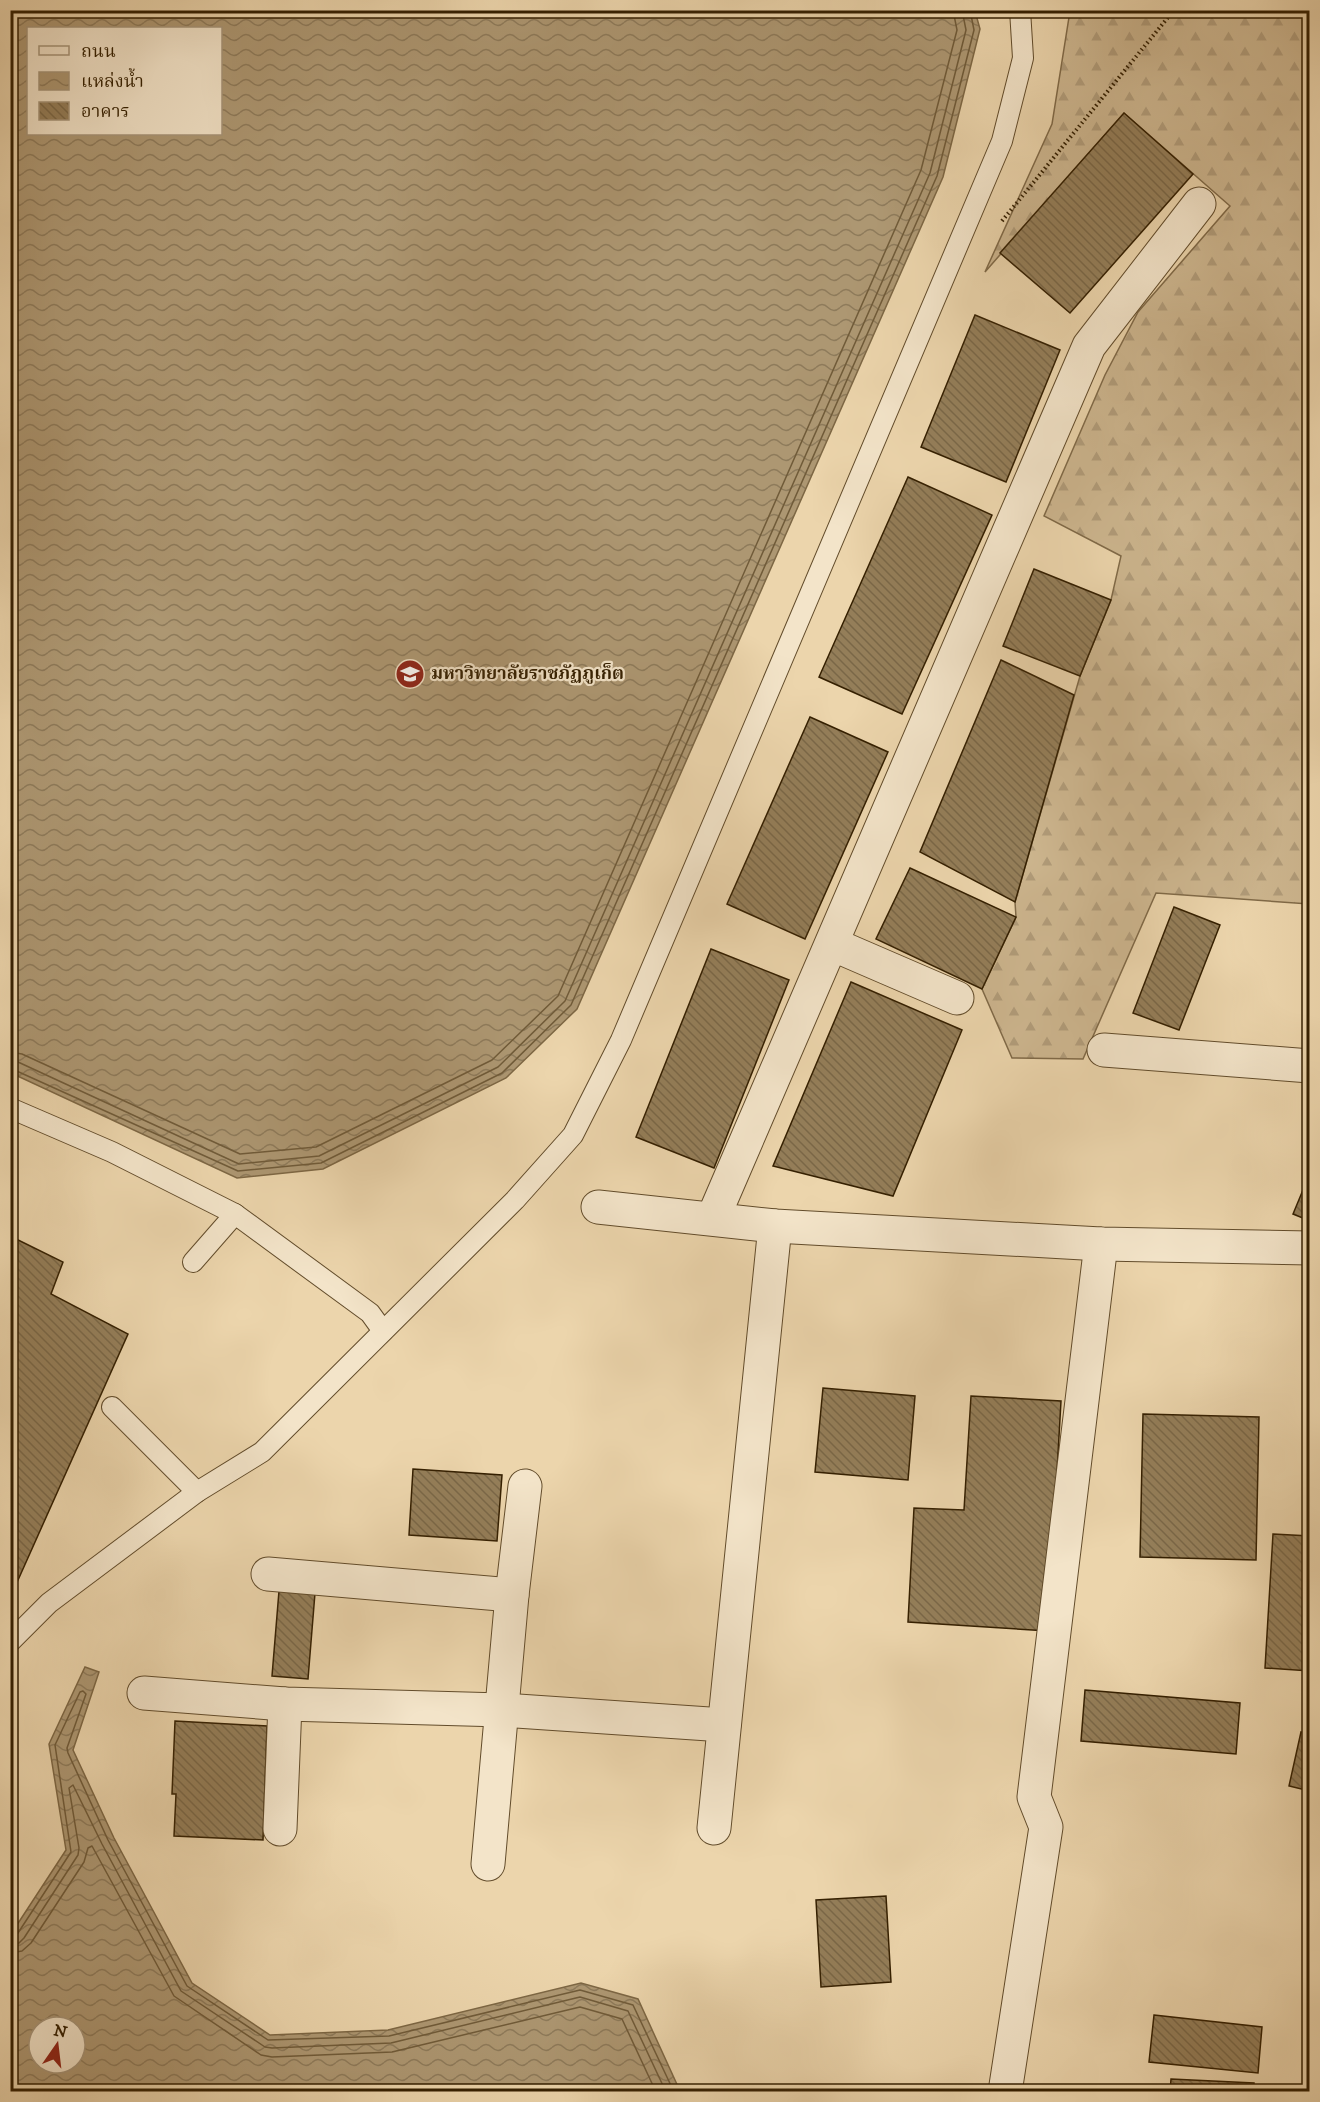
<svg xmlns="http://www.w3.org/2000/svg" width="1320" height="2102" font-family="'IM FELL DW Pica','Noto Serif Thai',serif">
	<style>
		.forest { fill: url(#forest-firs); stroke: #806a48; stroke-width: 1.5 }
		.water { fill: url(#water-waves); stroke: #7d6744; stroke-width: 1.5; fill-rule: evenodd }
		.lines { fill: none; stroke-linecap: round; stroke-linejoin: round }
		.shore { stroke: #705b39; stroke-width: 1.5 }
		.building { fill: url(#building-back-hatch); stroke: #341f00; stroke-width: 1.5 }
		.lane-casing { stroke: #624c2b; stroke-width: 22 }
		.street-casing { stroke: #624c2b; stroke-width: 35 }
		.path { stroke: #341f00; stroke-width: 4; stroke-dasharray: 1.5 3; stroke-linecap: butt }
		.lane { stroke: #f3e4c9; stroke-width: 20 }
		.street { stroke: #f3e4c9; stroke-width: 33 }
		.labels { text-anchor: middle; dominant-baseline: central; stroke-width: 4.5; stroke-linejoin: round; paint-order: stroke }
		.poi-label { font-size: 18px; font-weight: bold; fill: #341f00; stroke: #f3e4c9; text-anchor: start }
	</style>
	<defs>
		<pattern id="forest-firs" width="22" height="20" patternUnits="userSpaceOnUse" patternTransform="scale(1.5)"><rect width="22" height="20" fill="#cdb68f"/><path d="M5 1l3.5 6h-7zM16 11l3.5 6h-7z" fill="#b19c7a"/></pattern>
		<pattern id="water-waves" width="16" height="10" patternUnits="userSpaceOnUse" patternTransform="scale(1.5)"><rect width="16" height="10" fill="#ad9772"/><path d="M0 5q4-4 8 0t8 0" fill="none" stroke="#8e7b5b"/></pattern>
		<pattern id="building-back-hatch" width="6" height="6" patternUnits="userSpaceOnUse" patternTransform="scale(1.5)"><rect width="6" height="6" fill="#947e59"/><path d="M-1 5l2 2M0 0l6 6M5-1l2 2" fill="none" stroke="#7a6747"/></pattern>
	</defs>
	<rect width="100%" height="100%" fill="#ecd5ac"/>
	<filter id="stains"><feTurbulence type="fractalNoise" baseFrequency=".00333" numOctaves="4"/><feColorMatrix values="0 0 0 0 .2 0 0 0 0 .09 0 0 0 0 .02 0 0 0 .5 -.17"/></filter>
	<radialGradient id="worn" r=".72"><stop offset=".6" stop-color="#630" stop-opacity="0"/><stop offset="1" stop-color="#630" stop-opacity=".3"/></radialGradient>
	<path class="forest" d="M1070,11h239v893l-153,-11 -73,166 -71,-1 -30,-69 34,-72 -1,-15 65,-226 31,-76 10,-44 -77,-40 61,-141 33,-63 92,-106 -106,-93 -139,159 67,-148z"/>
	<g class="water">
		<path d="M11,10l964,1 5,18 -37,148 -366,832 -71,69 -183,91 -86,9 -226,-105zM28,28h192v106h-192z"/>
		<path d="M85,1667l14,5 -26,78 41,88 78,145 78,52 118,-5 193,-47 57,16 42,92h-669v-157l55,-84 -17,-106zM39,2027h36v36h-36z"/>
	</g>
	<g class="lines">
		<g class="shore">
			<path d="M10,1052l12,2 218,100 76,-7 176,-87 66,-64 363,-826 36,-140 -4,-20"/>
			<path d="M10,1061l8,1 221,102 80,-8 179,-89 67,-66 365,-828 36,-143 -4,-20"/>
			<path d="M10,1068l228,103 83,-8 181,-90 69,-68 366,-829 37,-146 -4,-20"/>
			<path d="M10,1936l8,-3 53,-81 -16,-107 25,-53 3,-1 3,3 -19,54 1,5 40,87 79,146 81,54 121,-4 191,-46 53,15 41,87"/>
			<path d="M10,1944l9,-1 5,-5 54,-83 1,-7 -10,-60 4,-3 29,59 79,147 84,56 7,1 119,-5 189,-46 48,14 38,81"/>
			<path d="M10,1953l12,-2 9,-8 53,-81 4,-14 4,-2 82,150 87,59 11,2 120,-5 188,-45 42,12 34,73"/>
		</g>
	</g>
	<g class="building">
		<path d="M1124,113l69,61 -123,139 -70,-60z"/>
		<path d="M975,315l85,35 -54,132 -85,-35z"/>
		<path d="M908,477l84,38 -90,199 -83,-37z"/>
		<path d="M1034,569l77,31 -31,76 -77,-30z"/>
		<path d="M1001,660l73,35 -59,207 -95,-50z"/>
		<path d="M810,717l78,35 -83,187 -78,-35z"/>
		<path d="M910,868l106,49 -34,72 -106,-50z"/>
		<path d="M1174,907l46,18 -41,105 -46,-17z"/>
		<path d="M711,949l78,31 -75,188 -78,-31z"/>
		<path d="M851,982l111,48 -69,166 -120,-30z"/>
		<path d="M1310,1173v48l-17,-7z"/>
		<path d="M10,1236l53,26 -12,32 77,40 -118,264z"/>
		<path d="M823,1388l92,8 -7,84 -93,-8z"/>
		<path d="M971,1396l90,5 -13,230 -140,-9 6,-114 50,2z"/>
		<path d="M1143,1414l116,3 -3,143 -116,-3z"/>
		<path d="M413,1469l89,6 -5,66 -88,-6z"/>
		<path d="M1273,1534l37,2v135l-45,-3z"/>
		<path d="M279,1591l36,2 -7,86 -36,-3z"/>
		<path d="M1085,1690l155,13 -4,51 -155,-13z"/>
		<path d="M175,1721l92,5 -4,114 -89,-4 2,-42h-4z"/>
		<path d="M1301,1732l9,2v57l-21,-5z"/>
		<path d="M886,1896l5,86 -70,5 -5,-87z"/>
		<path d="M1154,2015l108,12 -4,46 -109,-11z"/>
		<path d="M1171,2079l83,4v9h-84z"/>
	</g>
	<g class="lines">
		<g class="lane-casing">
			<g id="lane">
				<path d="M10,1108l102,44 123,62"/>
				<path d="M193,1262l42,-48 135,99 13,18"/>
				<path d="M112,1407l85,85"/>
				<path d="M10,1642l39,-39 148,-111 65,-40 253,-252 58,-65 48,-95 381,-899 21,-83 -3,-48"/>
			</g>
		</g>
		<g class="street-casing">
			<g id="street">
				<path d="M832,944l125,54"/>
				<path d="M1104,1050l206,16"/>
				<path d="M598,1207l177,19 326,18 209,4"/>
				<path d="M713,1218l376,-872 110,-142"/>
				<path d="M268,1574l244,21"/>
				<path d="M144,1693l141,11 217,6 222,15"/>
				<path d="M714,1828l61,-602"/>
				<path d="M280,1829l5,-125"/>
				<path d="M488,1864l24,-269 13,-109"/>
				<path d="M1005,2092l41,-265 -12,-30 67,-553"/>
			</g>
		</g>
		<path class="path" d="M1002,221l172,-211"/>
		<use href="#lane" class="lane"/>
		<use href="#street" class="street"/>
	</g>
	<defs>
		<g id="university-disc" transform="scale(1.5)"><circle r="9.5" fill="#8f2418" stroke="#f3e4c9"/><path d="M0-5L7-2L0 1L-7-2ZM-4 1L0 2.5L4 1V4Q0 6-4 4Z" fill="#fff"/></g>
	</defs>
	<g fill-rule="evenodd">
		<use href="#university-disc" x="410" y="674"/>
	</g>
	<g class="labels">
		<g class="poi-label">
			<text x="431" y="674">มหาวิทยาลัยราชภัฏภูเก็ต</text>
		</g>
	</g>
	<rect width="1320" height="2102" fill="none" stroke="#ecd5ac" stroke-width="36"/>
	<rect x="12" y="12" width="1296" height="2078" fill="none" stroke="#341f00" stroke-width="3"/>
	<rect x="18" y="18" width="1284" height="2066" fill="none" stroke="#341f00" stroke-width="1.5"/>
	<rect x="27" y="27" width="195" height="108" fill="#f3e4c9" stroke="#a79579" stroke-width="1.5"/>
	<rect x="39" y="46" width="30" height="9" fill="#f3e4c9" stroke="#a79579" stroke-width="1.5"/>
	<text x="81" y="57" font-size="18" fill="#341f00">ถนน</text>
	<rect x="39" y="72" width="30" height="18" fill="url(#water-waves)" stroke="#a79579" stroke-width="1.5"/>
	<text x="81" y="87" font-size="18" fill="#341f00">แหล่งน้ำ</text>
	<rect x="39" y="102" width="30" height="18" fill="url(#building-back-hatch)" stroke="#a79579" stroke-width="1.5"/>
	<text x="81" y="117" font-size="18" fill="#341f00">อาคาร</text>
	<g transform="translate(57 2045) rotate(14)"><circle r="28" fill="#f3e4c9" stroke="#a79579" stroke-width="1.5"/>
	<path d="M0-4.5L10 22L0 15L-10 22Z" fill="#8f2418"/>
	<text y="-9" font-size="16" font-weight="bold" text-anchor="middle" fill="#341f00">N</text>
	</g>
	<rect width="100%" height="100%" filter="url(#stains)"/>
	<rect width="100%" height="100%" fill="url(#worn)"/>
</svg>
